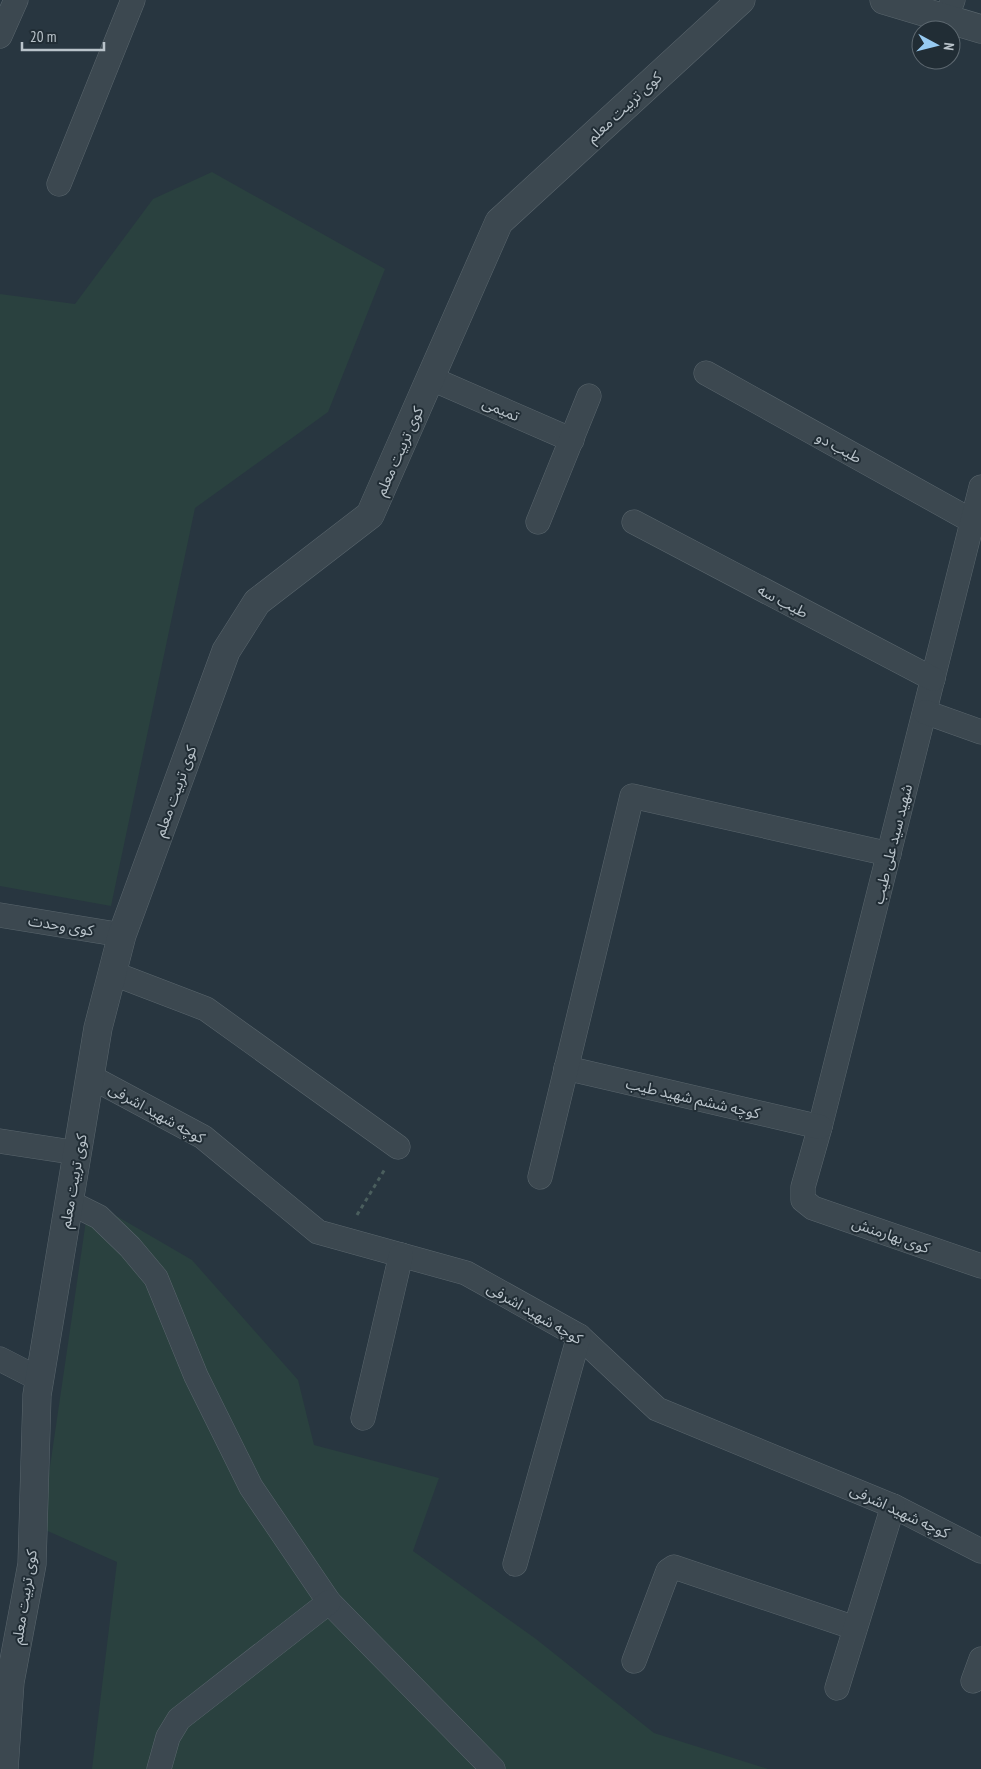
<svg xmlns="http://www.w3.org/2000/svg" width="981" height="1769" font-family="'PT Sans Narrow','Noto Sans Arabic',sans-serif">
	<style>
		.green { fill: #2a413f }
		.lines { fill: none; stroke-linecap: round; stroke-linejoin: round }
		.minor-casing { stroke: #5a666d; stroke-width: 25 }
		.tertiary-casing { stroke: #5a666d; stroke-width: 29 }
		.path { stroke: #4a5e5d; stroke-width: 3; stroke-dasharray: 4 4; stroke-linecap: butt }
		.minor { stroke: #3c4850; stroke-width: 24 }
		.tertiary { stroke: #3c4850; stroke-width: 28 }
		.labels { text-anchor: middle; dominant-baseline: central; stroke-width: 4; stroke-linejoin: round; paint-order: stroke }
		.street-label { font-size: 15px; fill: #b9c3ca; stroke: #212d35 }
	</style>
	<rect width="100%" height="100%" fill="#283640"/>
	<g class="green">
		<path d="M212,172l173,97 -57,143 -133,96 -84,398 -111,-20v-592l75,10 78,-105z"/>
		<path d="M89,1200l103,60 106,120 16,65 125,33 -26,73 123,88 118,94 114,36h-676l25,-207 -76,-34z"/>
	</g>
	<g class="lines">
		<g class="minor-casing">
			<g id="minor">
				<path d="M946,18l7,-18"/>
				<path d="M0,36l16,-36"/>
				<path d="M59,184l74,-184"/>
				<path d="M706,373l266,148"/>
				<path d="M430,378l142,62"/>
				<path d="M981,487l-161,640 -17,60v13l10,8 168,58"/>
				<path d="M538,522l51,-126"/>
				<path d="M634,522l299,157"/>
				<path d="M925,712l56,20"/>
				<path d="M0,915l122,20"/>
				<path d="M112,973l94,36 192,138"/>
				<path d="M566,1068l254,59"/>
				<path d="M91,1077l112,60 115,95 148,41 113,63 78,73 236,97 88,45"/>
				<path d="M0,1141l78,12"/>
				<path d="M540,1177l92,-381 257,58"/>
				<path d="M69,1202l30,15 31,30 26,31 40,98 55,111 78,115 164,167"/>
				<path d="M0,1359l39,20"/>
				<path d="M363,1418l38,-163"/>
				<path d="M515,1564l64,-228"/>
				<path d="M634,1661l34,-90 6,-4 181,61"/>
				<path d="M973,1681l8,-22"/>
				<path d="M837,1688l56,-182"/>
				<path d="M159,1769l9,-32 11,-18 150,-117"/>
			</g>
		</g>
		<g class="tertiary-casing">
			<g id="tertiary">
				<path d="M884,0l97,29"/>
				<path d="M4,1769l6,-87 22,-118 5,-169 61,-367 24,-93 104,-284 31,-49 113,-87 129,-293 242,-222"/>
			</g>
		</g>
		<path class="path" d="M357,1215l28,-46"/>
		<use href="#minor" class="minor"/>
		<use href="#tertiary" class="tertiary"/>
	</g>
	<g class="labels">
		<g class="street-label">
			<text transform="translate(624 107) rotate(-43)">کوی تربیت معلم</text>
			<text transform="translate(501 409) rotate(23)">تمیمی</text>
			<text transform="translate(839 447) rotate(29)">طیب دو</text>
			<text transform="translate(399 451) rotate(-66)">کوی تربیت معلم</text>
			<text transform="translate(783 601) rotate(28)">طیب سه</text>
			<text transform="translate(175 791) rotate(-70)">کوی تربیت معلم</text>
			<text transform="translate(892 844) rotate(-76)">شهید سید علی طیب</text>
			<text transform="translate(61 925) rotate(9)">کوی وحدت</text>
			<text transform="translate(693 1098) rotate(13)">کوچه ششم شهید طیب</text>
			<text transform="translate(157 1113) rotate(29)">کوچه شهید اشرفی</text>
			<text transform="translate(73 1181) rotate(-80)">کوی تربیت معلم</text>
			<text transform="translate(891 1235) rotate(19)">کوی بهارمنش</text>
			<text transform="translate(535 1313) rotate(30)">کوچه شهید اشرفی</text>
			<text transform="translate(900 1511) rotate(25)">کوچه شهید اشرفی</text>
			<text transform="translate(24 1597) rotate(-81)">کوی تربیت معلم</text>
		</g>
	</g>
	<g transform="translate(936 45) rotate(97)"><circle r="24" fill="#212d35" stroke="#5e6971"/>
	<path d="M0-4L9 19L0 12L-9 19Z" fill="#97caf1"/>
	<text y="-8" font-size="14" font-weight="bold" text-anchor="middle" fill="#b9c3ca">N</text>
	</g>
	<path d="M22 42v8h82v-8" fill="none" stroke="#b9c3ca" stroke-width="2.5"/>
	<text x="30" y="42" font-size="15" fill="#b9c3ca" stroke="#212d35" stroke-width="4" paint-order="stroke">20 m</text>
</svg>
